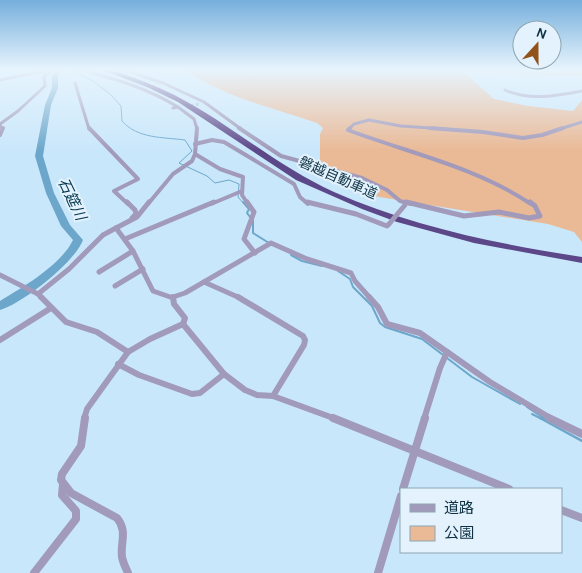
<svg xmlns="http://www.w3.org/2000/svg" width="582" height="573" font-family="Karla,'Noto Sans JP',sans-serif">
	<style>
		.green { fill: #eab996 }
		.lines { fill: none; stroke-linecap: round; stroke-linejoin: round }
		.stream-far2 { stroke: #6ca7cb; stroke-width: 1 }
		.stream-far1 { stroke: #6ca7cb; stroke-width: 2 }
		.stream { stroke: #6ca7cb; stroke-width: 2.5 }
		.river { fill: #6ca7cb; fill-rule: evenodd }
		.minor-tunnel { stroke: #a4c3d6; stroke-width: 3; stroke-dasharray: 3 2; stroke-linecap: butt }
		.minor-far4 { stroke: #a29aba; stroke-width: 3 }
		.minor-far3 { stroke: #a29aba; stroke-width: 4 }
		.minor-far2 { stroke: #a29aba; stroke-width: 5 }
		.minor-far1 { stroke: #a29aba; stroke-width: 6 }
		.minor { stroke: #a29aba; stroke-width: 8 }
		.motorway { fill: #5c4788; fill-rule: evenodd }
		.minor-bridge { stroke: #a29aba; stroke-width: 5 }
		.labels { text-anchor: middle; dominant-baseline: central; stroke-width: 4; stroke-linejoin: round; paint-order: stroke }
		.far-street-label { font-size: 14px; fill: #0e3144; stroke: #e3f2fc }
		.far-water-label { font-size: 15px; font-style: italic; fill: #03364f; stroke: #e3f2fc }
	</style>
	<rect width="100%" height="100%" fill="#c9e7fb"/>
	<path class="green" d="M185,70h397v6h-14l-99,-4 -3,2 28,25 34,7 45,5 9,-11v142l-8,-10 -26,-8 -181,-29 -47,-19v-42l3,-6 -6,-5c-45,-16 -92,-25 -132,-53z"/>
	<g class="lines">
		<path class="stream-far2" d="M71,70l22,11 17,13 11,12 1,15c16,18 41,16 63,19l7,11 -13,12 28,13 8,7 14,-3 10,4 -1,13 6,7"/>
		<g class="stream-far1">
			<path d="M243,202l6,7 -2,4 3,4"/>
			<path d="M253,220v13l16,10"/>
			<path d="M291,255l11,6 20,5"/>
			<path d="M338,271l12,8 3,8 19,19 8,17 5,4 37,12 50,38 48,27"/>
			<path d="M527,407l18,12"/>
			<path d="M532,414l10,5"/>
		</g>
		<g class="stream">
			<path d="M540,418l42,23"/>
			<path d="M544,418l4,3"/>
		</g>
		<path class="river" d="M56,70h5l-3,6v12l-7,17 -8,51 11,37 16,32 13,15c-8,22 -61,64 -83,70v-9c23,-14 61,-36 73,-61l-12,-14 -15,-33 -11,-37 10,-51 7,-17v-12z"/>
		<path class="minor-tunnel" d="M186,107l13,-3"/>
		<g class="minor-far4">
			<path d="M81,70c35,9 66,18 97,37l-5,1"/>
			<path d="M124,70l39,13 41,19 37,27"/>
			<path d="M0,80l50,-10"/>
			<path d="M75,83l14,46"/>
			<path d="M505,90c25,11 51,6 77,1"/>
			<path d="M178,107l16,12 3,10"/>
			<path d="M0,124l18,-13 27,-25 -1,-9 8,-7"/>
			<path d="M0,125l2,4"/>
			<path d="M349,129l5,-5 15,-4 32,6 45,3"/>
			<path d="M560,129l22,-7"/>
		</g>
		<g class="minor-far3">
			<path d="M89,128l49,51 -24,12 14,13"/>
			<path d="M239,128l42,28 81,22 25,12 13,11 11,3"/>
			<path d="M350,128l-2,2c61,23 128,37 183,74"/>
			<path d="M429,128l54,4 40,6 19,-3 21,-7"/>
			<path d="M0,135l3,-7"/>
			<path d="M195,144l17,-4 12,2 70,42 6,13 8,7"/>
			<path d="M195,154l25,15 23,8 -1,18 6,9"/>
			<path d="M148,204l25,-30 19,-13 3,-7 2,-26"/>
			<path d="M211,204l31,-13"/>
		</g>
		<g class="minor-far2">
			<path d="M127,202l8,8 1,4 -4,4"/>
			<path d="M247,202l7,10 -10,27 11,14"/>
			<path d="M307,202l49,12 31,12 2,-2"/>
			<path d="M406,202l58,14 35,-4 30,6 11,-2 -5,-10 -5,-4"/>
			<path d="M116,228l17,23 20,40 20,7"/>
			<path d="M116,228l21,-11 12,-15"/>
			<path d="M125,239l89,-37"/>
			<path d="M99,272l34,-21"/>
			<path d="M0,275l38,19"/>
			<path d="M204,282l36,16"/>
			<path d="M115,286l28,-17"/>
			<path d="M173,297l12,-4 86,-50 36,16 44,14 4,8 15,17"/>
			<path d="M42,298l-4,-4 31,-25 34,-34 13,-7"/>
		</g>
		<g class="minor-far1">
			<path d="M41,297l25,25 31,10 31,20 22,-13 33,-15 2,-6 -11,-14 -1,-7"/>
			<path d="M238,297l65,39 2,4 -1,5 -31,51"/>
			<path d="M369,297l9,10 9,17 33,9 70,49 62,37"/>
			<path d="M183,324l41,50 21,16 12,5 16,1 63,23"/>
			<path d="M0,340l51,-32"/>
			<path d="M118,364l21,11 53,19 8,-1 24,-19"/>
			<path d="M84,419l3,-10 41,-57"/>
			<path d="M424,419l16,-51 7,-16"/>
		</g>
		<g class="minor">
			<path d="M85,418l-4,28 -19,28 -1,6 10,13 46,25c11,13 3,25 5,39 1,6 4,11 6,16"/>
			<path d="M333,418l176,71"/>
			<path d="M549,418l33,16"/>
			<path d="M403,489l22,-71"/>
			<path d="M561,510l21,8"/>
			<path d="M34,573l42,-54v-8l-14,-16 1,-11"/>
			<path d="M378,573l23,-77"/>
		</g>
		<path class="motorway" d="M102,70c15,0 29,7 43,12 69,26 122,80 189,110 79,35 164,52 248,65v6l-108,-20 -77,-21 -35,-13 -66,-29 -118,-78 -31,-15z"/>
		<path class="minor-bridge" d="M389,224l16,-19"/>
	</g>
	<linearGradient id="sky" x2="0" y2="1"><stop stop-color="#76afdc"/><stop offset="0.46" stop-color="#e7f4fd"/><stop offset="1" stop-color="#e7f4fd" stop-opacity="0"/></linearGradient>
	<rect width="582" height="151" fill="url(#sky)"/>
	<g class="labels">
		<g class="far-street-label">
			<text transform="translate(338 178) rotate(24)">磐越自動車道</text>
		</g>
		<g class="far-water-label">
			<text transform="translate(72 199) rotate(64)">石筵川</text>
		</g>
	</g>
	<rect x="400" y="488" width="162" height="65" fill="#e3f2fc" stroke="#8ea5b2"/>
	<rect x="410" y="504" width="25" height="8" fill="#a29aba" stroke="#8ea5b2"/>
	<text x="444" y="513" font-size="15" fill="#0e3144">道路</text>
	<rect x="410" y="526" width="25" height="15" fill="#eab996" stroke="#8ea5b2"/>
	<text x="444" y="538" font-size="15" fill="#0e3144">公園</text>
	<g transform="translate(537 45) rotate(21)"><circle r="24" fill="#e3f2fc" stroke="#8ea5b2"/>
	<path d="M0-4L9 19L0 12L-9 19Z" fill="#92531b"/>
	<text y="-8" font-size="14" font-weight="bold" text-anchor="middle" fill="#0e3144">N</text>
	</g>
</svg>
